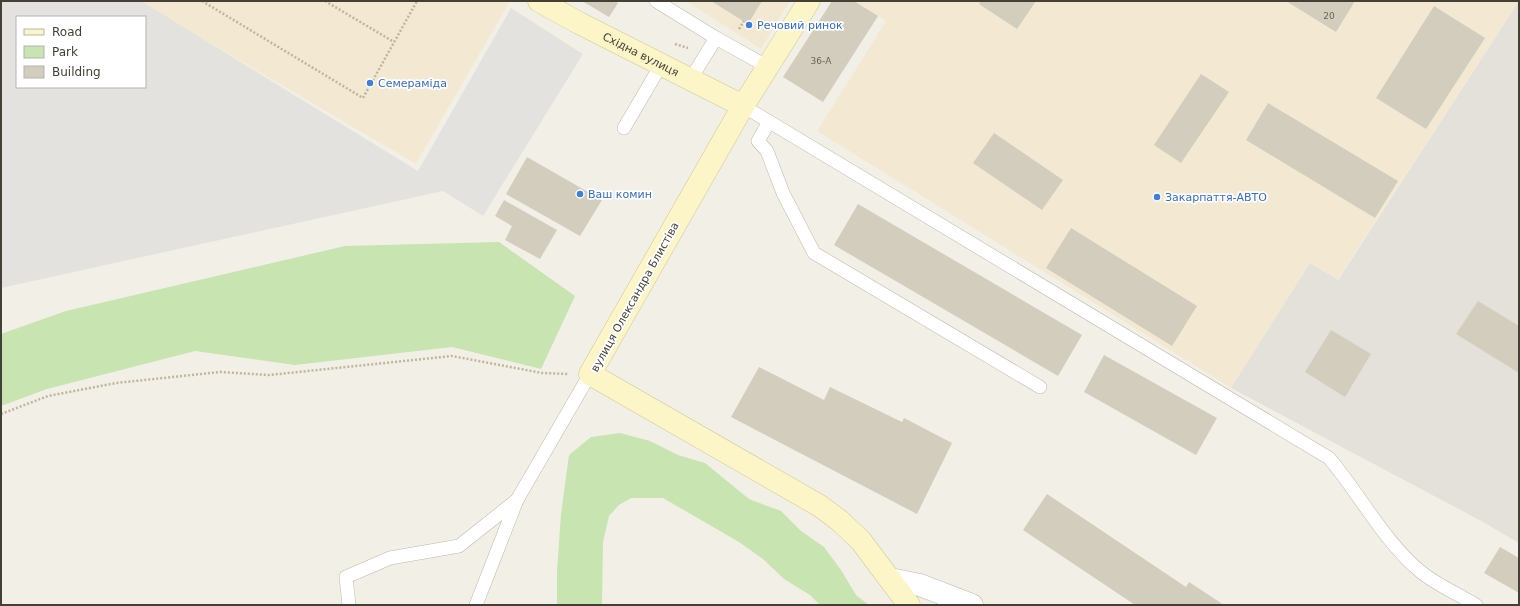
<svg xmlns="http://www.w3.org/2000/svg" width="1520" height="606" font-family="'DejaVu Sans',sans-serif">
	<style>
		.commercial { fill: #f3e9d3 }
		.industrial { fill: #e4e1db }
		.green { fill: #c7e4b1 }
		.parking { fill: #e3e2de; fill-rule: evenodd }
		.building { fill: #d3cdbd }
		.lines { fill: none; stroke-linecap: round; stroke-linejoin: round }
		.lane-casing { stroke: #bdb8aa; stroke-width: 14 }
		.street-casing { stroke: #bdb8aa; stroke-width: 23 }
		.secondary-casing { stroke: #cfc798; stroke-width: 23 }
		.path { stroke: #beb69c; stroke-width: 2.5; stroke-dasharray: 2 2; stroke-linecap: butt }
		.lane { stroke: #fff; stroke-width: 13 }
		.street { stroke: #fff; stroke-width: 22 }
		.secondary { stroke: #fbf5c7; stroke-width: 22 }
		.shop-dot { fill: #3f7fe0; stroke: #fff; stroke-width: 1.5 }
		.labels { text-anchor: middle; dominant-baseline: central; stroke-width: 3.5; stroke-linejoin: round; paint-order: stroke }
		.number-label { font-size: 9px; fill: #686358 }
		.shop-label { font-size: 11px; fill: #366cbe; stroke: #fff; text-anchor: start }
		.street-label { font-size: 11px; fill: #444036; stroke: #fff }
	</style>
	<rect width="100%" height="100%" fill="#f2f0e6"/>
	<g class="commercial">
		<path d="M138,1h372l-94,163z"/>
		<path d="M686,1h104l-29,48z"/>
		<path d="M854,1h665l-182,279 -27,-17 -79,125 -414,-257 69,-110z"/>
	</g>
	<path class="industrial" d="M1519,1v542l-36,-21 -252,-134 79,-125 28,17z"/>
	<g class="green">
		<path d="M499,242l76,54 -34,73 -89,-22 -157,18 -100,-14 -148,38 -46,17v-72l65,-23 279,-65z"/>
		<path d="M620,433l30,8 28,14 27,8 44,36 32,12 20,20 23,16 17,23 15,25 13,10h-49l-10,-10 -26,-16 -21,-20 -24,-17 -76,-44h-32l-12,7 -10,11 -6,26 -1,63h-45v-33l4,-58 8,-59 22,-18z"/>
	</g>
	<path class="parking" d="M1,1h140l277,170 93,-163 72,46 -100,162 -40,-25 -442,97zM17,17h128v70h-128z"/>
	<g class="building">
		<path d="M582,1h33l3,2 -9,14z"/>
		<path d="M711,1h51l-14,23z"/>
		<path d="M832,1h22l24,15 -55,86 -40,-25z"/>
		<path d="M981,1h55l-19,28 -38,-25z"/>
		<path d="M1286,1h69l-19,31z"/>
		<path d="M1434,6l51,32 -59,91 -50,-31z"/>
		<path d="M1201,74l28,18 -48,71 -27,-18z"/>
		<path d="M1268,103l130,78 -23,37 -129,-78z"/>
		<path d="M994,133l69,47 -21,30 -69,-47z"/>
		<path d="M527,157l75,43 -22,36 -74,-42z"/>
		<path d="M504,200l53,30 -17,29 -35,-19 7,-14 -17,-10z"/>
		<path d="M858,204l224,131 -24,41 -224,-131z"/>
		<path d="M1071,228l126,78 -25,40 -126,-78z"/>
		<path d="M1478,301l41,25v47l-63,-39z"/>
		<path d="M1331,330l40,24 -26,43 -40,-25z"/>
		<path d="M1104,355l113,63 -21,37 -112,-63z"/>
		<path d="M759,367l65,33 6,-13 72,35 2,-4 48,25 -35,71 -186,-97z"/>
		<path d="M1047,494l139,93 3,-5 35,23h-89l-112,-75z"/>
		<path d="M1500,547l19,11v35l-35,-20z"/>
	</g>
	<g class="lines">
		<g class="lane-casing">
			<g id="lane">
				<path d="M656,1l60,37 -26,42"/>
				<path d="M716,38l52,29"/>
				<path d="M743,106l586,352c30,35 56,85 92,114 16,13 37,22 55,33"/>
				<path d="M769,122l-11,19 9,10 16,42 31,60 226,134"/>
				<path d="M624,128l37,-63"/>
				<path d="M517,500l73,-126"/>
				<path d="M349,605l-3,-28 44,-19 69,-12 58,-46 -41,105"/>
			</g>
		</g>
		<g class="street-casing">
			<path id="street" d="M890,579l30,6 52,20"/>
		</g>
		<g class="secondary-casing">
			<g id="secondary">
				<path id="s1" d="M539,1l40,22 164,83"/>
				<path d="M809,1l-66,105 -153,268 230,132 20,15 21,20 48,64"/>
			</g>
		</g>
		<g class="path">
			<path d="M202,1l161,97 54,-97"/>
			<path d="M325,1l69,41"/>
			<path d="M739,29l5,-8"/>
			<path d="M675,44l13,4"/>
			<path d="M1,414l47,-18 68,-13 104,-11 49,3 183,-19 90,17 26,1"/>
		</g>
		<use href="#lane" class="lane"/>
		<use href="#street" class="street"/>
		<use href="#secondary" class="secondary"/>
	</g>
	<g class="shop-dot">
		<circle cx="749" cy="25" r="4"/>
		<circle cx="370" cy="83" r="4"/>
		<circle cx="580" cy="194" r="4"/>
		<circle cx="1157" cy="197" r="4"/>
	</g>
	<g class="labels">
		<g class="number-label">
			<text x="1329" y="16">20</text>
			<text x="821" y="61">36-А</text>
		</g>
		<g class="shop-label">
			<text x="757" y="25">Речовий ринок</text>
			<text x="378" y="83">Семераміда</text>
			<text x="588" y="194">Ваш комин</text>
			<text x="1165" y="197">Закарпаття-АВТО</text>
		</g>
		<g class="street-label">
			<text stroke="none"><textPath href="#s1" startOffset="115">Східна вулиця</textPath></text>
			<text transform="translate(635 297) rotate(-61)">вулиця Олександра Блистіва</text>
		</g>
	</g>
	<rect width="1520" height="606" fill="none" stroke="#444036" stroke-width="4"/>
	<rect x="16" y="16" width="130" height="72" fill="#ffffff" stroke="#b4b3af"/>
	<rect x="24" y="29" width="20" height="6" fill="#fbf5c7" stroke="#b4b3af"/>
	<text x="52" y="36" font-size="12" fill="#444036">Road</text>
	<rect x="24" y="46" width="20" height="12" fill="#c7e4b1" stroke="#b4b3af"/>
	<text x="52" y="56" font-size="12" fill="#444036">Park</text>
	<rect x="24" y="66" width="20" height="12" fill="#d3cdbd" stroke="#b4b3af"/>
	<text x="52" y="76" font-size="12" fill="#444036">Building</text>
</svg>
